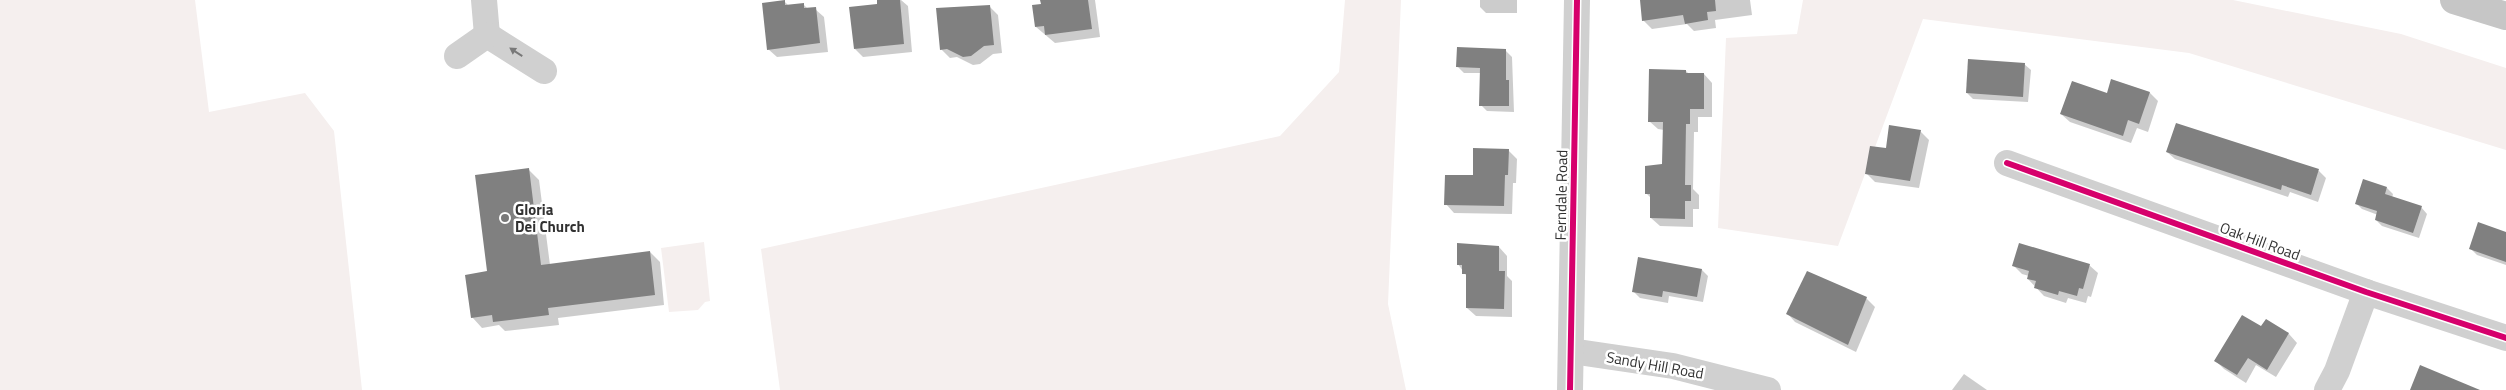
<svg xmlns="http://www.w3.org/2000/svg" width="2506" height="390" font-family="'Titillium Web',sans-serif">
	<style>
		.green { fill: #f5efee }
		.shadow { fill: #0003 }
		.building { fill: #808080 }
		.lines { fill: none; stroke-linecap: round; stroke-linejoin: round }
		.minor { stroke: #d0d0d0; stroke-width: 26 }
		.major { stroke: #c6c6c6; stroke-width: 28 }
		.cycleway-casing { stroke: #fff; stroke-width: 9 }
		.cycleway { stroke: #d6006c; stroke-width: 6 }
		.oneway { fill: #797979 }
		.poi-dot { fill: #797979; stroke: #fff; stroke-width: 2 }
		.labels { text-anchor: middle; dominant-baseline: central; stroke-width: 5; stroke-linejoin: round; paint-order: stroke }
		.street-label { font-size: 15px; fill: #313131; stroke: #fff }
		.poi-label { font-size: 15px; font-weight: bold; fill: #313131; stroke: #fff; text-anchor: start }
	</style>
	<rect width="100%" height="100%" fill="#fff"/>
	<g class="green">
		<path d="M0,0h195l14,112 96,-19 29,38 28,259h-362z"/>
		<path d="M1345,0h56l-13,304 18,86h-626l-19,-141 519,-113 59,-64z"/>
		<path d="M1803,0h430l168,34 105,34v82l-317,-97 -266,-34 -85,227 -120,-18 8,-190 71,-4z"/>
		<path d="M704,242l6,59 -5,1 -7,8 -29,2 -8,-64z"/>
	</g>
	<g class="shadow">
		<path d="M878,0h23l7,6 4,46 -49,5 -8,-8 23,-44z"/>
		<path d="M1042,0h53l5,37 -45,6 -19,-16z"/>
		<path d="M1480,0h37v13h-31l-6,-6z"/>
		<path d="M1641,0h109l2,15 -37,5 1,8 -22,3 -7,-7 -35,5 -9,-9z"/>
		<path d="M784,1l5,5 14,-2 5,5h7l9,8 4,35 -51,5 -9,-8z"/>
		<path d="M989,6l9,9 4,38 -9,1 -13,10 -7,1 -16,-8 -7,1 -9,-9z"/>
		<path d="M1506,51l6,6 2,55 -27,-1 -6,-6v-32h-17l-6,-6z"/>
		<path d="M2024,64l7,6 -3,32 -55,-3 -6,-6z"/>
		<path d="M1686,71l3,3h15l8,9v34h-14v15h-4l-1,57 6,6v14h-6v18l-33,-1 -9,-8 1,-19 -6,-6 17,-28 1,-35 -6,-1 -9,-8z"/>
		<path d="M2150,93l8,8 -10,31 -11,-4 -6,15 -61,-21 -9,-8 46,-20z"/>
		<path d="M2177,124l142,47 7,7 -8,24 -28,-10 -2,5 -113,-38 -8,-7z"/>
		<path d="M1920,131l9,9 -10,48 -44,-6 -9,-9 21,-23z"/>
		<path d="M1508,150l9,9 -1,24h-3l-1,31 -58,-1 -8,-9 28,-28z"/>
		<path d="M528,169l11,11 11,85 100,-13 10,10 4,43 -106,13 1,7 -54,6 -6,-6 -17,3 -10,-11z"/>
		<path d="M2387,188l6,6 -1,4 29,9 6,7 -8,24 -37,-12 -6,-6 2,-5 -16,-6 -6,-6z"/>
		<path d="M2506,233v32l-29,-10 -6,-6z"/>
		<path d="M1499,247l8,9v20l5,5v36l-36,-1 -9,-8 1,-30 -10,-14z"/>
		<path d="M2089,265l9,8 -7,24 -3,-1 -2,7 -18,-5 -2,5 -22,-7 -16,-17 1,-3 -7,-2 -8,-8z"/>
		<path d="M1702,270l6,6 -5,26 -34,-6 -1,7 -28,-5 -6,-6z"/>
		<path d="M1866,298l9,9 -19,45 -61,-30 -8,-9z"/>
		<path d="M2266,320l23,14 8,9 -21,34 -20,-12 -10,18 -22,-14 -8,-8 45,-33z"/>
		<path d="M1964,374l23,16h-35z"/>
	</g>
	<g class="building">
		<path d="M785,0v5l19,-2v5l12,-1 4,36 -53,7 -5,-47z"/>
		<path d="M877,0h23l4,44 -50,5 -5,-42 28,-3z"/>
		<path d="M1040,0h48l4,29 -47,6 -1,-9 -9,1 -3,-22 9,-1z"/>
		<path d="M1640,0h75l1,11 -9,1 1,8 -23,4 -2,-9 -41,6z"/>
		<path d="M990,5l4,40 -10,1 -13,10 -8,1 -16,-8 -7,1 -4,-42z"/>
		<path d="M1457,47l49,2v31h3v26h-30l1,-38 -24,-1z"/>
		<path d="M1968,59l57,4 -2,34 -57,-4z"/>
		<path d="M1649,69l37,1v3h18v36h-14v15h-4l-1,61h6v16h-6v18l-35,-1v-24h-5v-28l17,-2 1,-42h-15z"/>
		<path d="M2111,79l39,13 -11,32 -11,-4 -5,16 -63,-22 12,-33 35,12z"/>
		<path d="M2176,123l143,46 -8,26 -29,-10 -1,5 -115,-38z"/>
		<path d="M1889,125l32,5 -11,51 -45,-7 5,-28 16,2z"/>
		<path d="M1473,148l36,1 -1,26h-3l-1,31 -60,-1 1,-30h28z"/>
		<path d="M529,168l12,97 109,-14 5,44 -107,13 1,7 -56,7 -1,-7 -21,3 -6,-43 22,-4 -12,-96z"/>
		<path d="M2363,179l24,8 -2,7 37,12 -9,27 -38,-13 2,-9 -22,-7z"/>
		<path d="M2478,222l28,10v30l-37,-13z"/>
		<path d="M1457,243l42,3v25h6l-1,38 -38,-1v-34h-4v-9h-5z"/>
		<path d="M2019,243l71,21 -7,25 -4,-1 -2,8 -18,-5 -1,4 -24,-7 2,-7 -9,-2 2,-8 -17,-5z"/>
		<path d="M1638,257l64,12 -5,28 -34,-6 -1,6 -30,-5z"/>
		<path d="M1807,271l60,26 -19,48 -62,-31z"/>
		<path d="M2242,315l19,11 5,-7 23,14 -22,37 -19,-12 -11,17 -23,-14z"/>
		<path d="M2420,365l60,25h-70z"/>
	</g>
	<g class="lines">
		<g class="minor">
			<path d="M484,0l3,35"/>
			<path d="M487,35l57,36"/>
			<path d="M457,56l30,-21"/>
			<path d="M2007,163l359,129 140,46"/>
			<path d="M1571,351l102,15 95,24"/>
			<path d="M1570,390l7,-390"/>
			<path d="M2327,390l10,-19 29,-79"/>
		</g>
		<path class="major" d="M2454,0l52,16"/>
		<g class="cycleway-casing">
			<g id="cycleway">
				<path d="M2007,163l359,129 140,46"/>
				<path d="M1570,390l7,-390"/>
			</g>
		</g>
		<use href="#cycleway" class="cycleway"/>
	</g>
	<defs><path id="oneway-solid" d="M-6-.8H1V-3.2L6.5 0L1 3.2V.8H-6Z" transform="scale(1.25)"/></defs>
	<use class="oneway" href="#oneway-solid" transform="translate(516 52) rotate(-147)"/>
	<circle class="poi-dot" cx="505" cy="218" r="5"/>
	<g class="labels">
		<g class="street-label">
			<text transform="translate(1561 195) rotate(-89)">Ferndale Road</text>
			<text transform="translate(2260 241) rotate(20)">Oak Hill Road</text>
			<text transform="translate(1655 365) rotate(10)">Sandy Hill Road</text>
		</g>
		<g class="poi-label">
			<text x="515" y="209">Gloria<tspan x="515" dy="17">Dei Church</tspan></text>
		</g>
	</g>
</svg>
